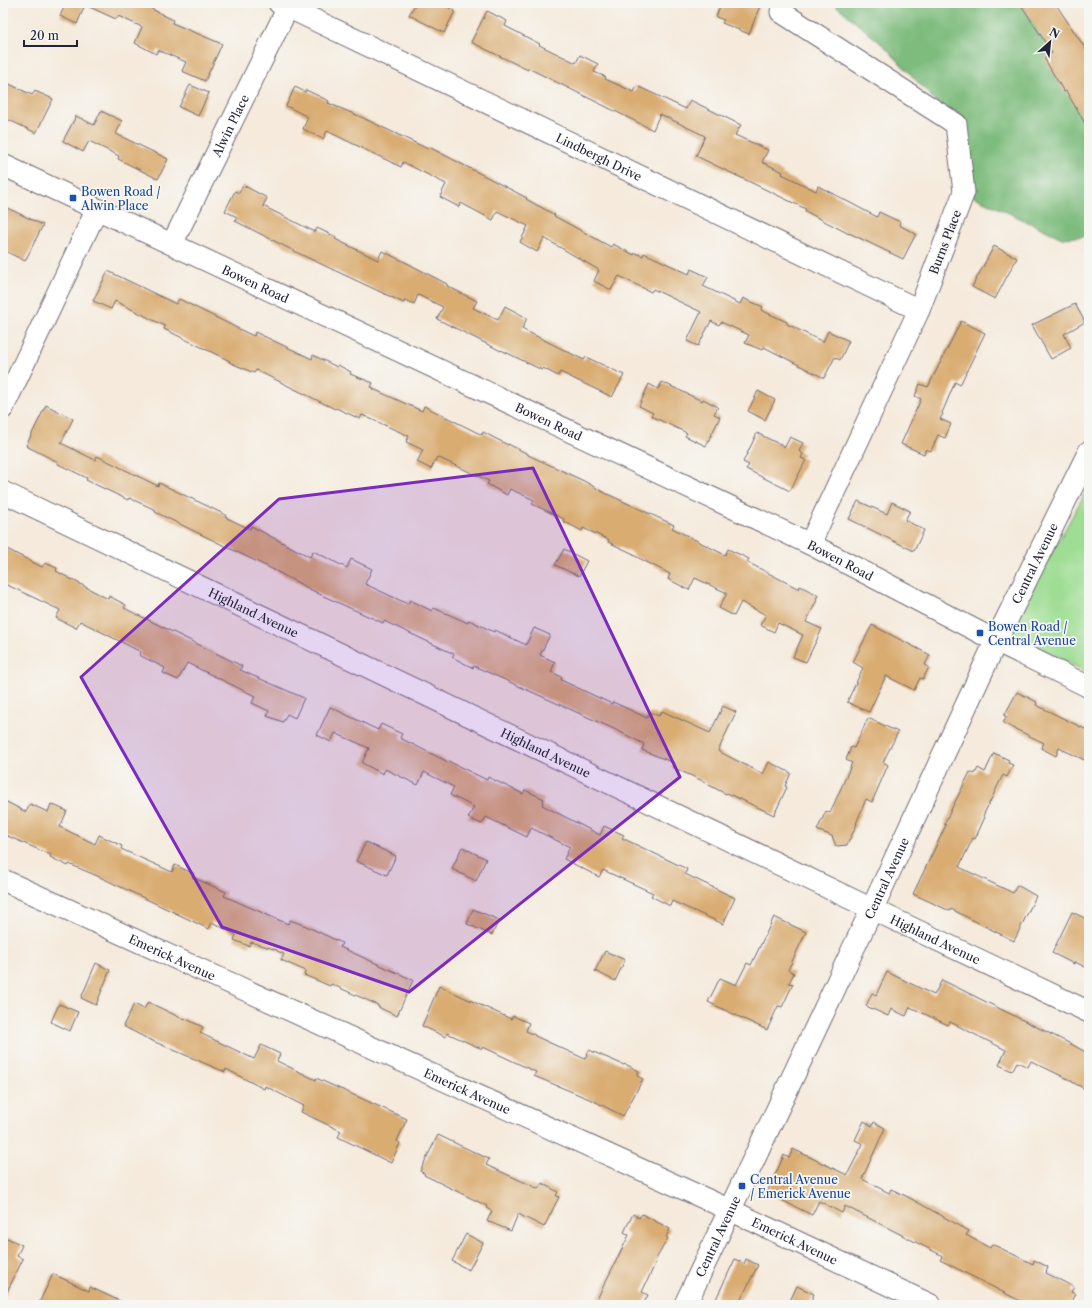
<svg xmlns="http://www.w3.org/2000/svg" width="1092" height="1308" font-family="'Libre Caslon Text',serif">
	<style>
		.green { fill: #9edd93; stroke: #608067 }
		.forest { fill: #7ebc7d; stroke: #506f5c }
		.building { fill: #d9ac71 }
		.lines { fill: none; stroke-linecap: round; stroke-linejoin: round }
		.minor-casing { stroke: #6c6873; stroke-width: 23 }
		.major-casing { stroke: #6c6873; stroke-width: 24 }
		.minor { stroke: #fff; stroke-width: 21 }
		.major { stroke: #fff; stroke-width: 22 }
		.marked { fill: #7b2cbf; fill-opacity: 0.2; stroke: #7b2cbf; stroke-width: 3; stroke-linejoin: round }
		.transit-dot { fill: #1a4fb4; stroke: #f6f6f2; stroke-width: 1.5 }
		.labels { text-anchor: middle; dominant-baseline: central; stroke-width: 3.5; stroke-linejoin: round; paint-order: stroke }
		.street-label { font-size: 12px; fill: #22223b; stroke: #f6f6f2 }
		.transit-label { font-size: 12px; fill: #164399; stroke: #f6f6f2; text-anchor: start }
	</style>
	<rect width="100%" height="100%" fill="#f6f6f2"/>
	<filter id="ink" filterUnits="userSpaceOnUse"><feTurbulence type="fractalNoise" baseFrequency=".025" numOctaves="2"/><feDisplacementMap in="SourceGraphic" scale="8" xChannelSelector="R" yChannelSelector="G"/><feConvolveMatrix kernelMatrix="1 2 1 2 8 2 1 2 1" color-interpolation-filters="sRGB"/></filter>
	<filter id="wash" filterUnits="userSpaceOnUse"><feTurbulence type="fractalNoise" baseFrequency=".012" numOctaves="4" result="noise"/><feDisplacementMap in="SourceGraphic" scale="16" xChannelSelector="R" yChannelSelector="G"/><feGaussianBlur stdDeviation="0.9" result="paint"/><feColorMatrix in="noise" values="0 0 0 0 0 0 0 0 0 0 0 0 0 0 0 0 0 1.4 0 .05"/><feComposite in="paint" operator="in"/></filter>
	<g filter="url(#wash)">
		<rect width="100%" height="100%" fill="#f5eadc"/>
		<path class="green" d="M1089,486v187l-81,-40z"/>
		<path class="forest" d="M833,3h210l46,66v167l-27,2 -98,-46 -8,-69 -71,-76z"/>
		<g id="blocks">
			<g class="building">
				<path d="M66,3h74l33,17 -1,3 50,21 -17,37 -23,-10 4,-9 -28,-12 -2,4 -21,-11 7,-16 -24,-11 -2,3 -31,-14 -8,19 -17,-8z"/>
				<path d="M416,3h24l15,8 -11,22 -35,-18z"/>
				<path d="M721,3h40l-12,31 -27,-11 2,-3 -8,-3z"/>
				<path d="M1020,3h35l34,51v76l-23,-39 -2,1 -20,-34 8,-5z"/>
				<path d="M487,11l20,10 -2,5 35,18 -1,1 37,18 4,-8 18,9 -4,8 12,5 -1,2 29,13 3,-6 49,23 4,-9 51,25 -6,10 33,15 -6,12 21,10 -1,2 34,17 2,-5 59,31 2,-5 21,10 -1,3 17,9 -13,25 -54,-26v1l-44,-23 1,-2 -110,-53 9,-20 -45,-22 -7,16 -125,-62v2l-57,-28z"/>
				<path d="M3,81l29,14 3,-4 18,8 -17,34 -33,-16z"/>
				<path d="M190,85l19,8 -11,23 -19,-9z"/>
				<path d="M295,87l10,5 1,-2 23,11 -1,2 33,14 67,32 1,-2 48,25 50,26 -1,1 29,16 -1,1 57,31 2,-3 21,11 1,-2 8,3 1,-3 45,21 2,-5 17,8 -5,9 37,18 3,-6 20,9 -2,3 26,12v2l36,18 5,-11 21,10 -9,19 -5,-3 -11,21 -60,-31 -2,3 -17,-7 4,-8 -28,-13 -2,3 -8,-4 -13,25 -11,-5 14,-29 -48,-23 -2,3 -32,-16 -8,14 -17,-9 5,-11 -55,-32 -7,14 -17,-10 8,-16 -31,-15 -4,9 -32,-17 -2,4 -19,-10 6,-13 -43,-22 -2,5 -74,-36 -4,8 -20,-10 5,-12 -22,-11z"/>
				<path d="M101,111l21,10 -6,13 52,25 -10,20 -40,-20 1,-3 -30,-15 -6,11 -20,-11 13,-25 18,9z"/>
				<path d="M243,185l24,13 -4,8 52,26 2,-4 19,9 -1,2 43,21 4,-9 23,11 42,22v2l30,15 -4,7 25,12 7,-14 22,12 -5,11 62,31 2,-3 38,18 -12,22 -52,-25 -2,4 -15,-8 -1,2 -41,-20v1l-64,-32 6,-12 -25,-12 -4,9 -9,-4 -1,3 -100,-47 -69,-35 2,-4 -12,-6 10,-20 4,2z"/>
				<path d="M3,206l40,19 -18,36 -22,-11z"/>
				<path d="M994,246l23,12 -22,41 -23,-12z"/>
				<path d="M108,271l68,33 3,-5 68,34 7,3 1,-4 57,27 1,-4 24,12 1,-2 13,7 -1,2 23,9 -2,4 3,1 -1,1 49,22 2,-5 58,29 1,-3 25,13v-1l20,10v1l56,26 19,11 71,33 -2,3 53,27 3,-6 21,10 -2,3 52,27 1,-3 18,9 -2,4 1,1 -11,22 16,7 -16,33 -13,-5 10,-22 -25,-12 -4,9 -14,-7 6,-10 -25,-13 -7,14 -15,-8 8,-15 -32,-15 -6,12 -21,-11 2,-5 -37,-19 1,-1 -26,-12 1,-2 -26,-12 -1,3 -19,-10 1,-2 -32,-15 2,-4 -24,-11 -3,6 -20,-11 2,-3 -52,-24 -6,12 -14,-7 6,-12 -17,-8 3,-6 -47,-21 -2,4 -24,-11 -1,1 -79,-39 -2,3 -25,-11 1,-1 -66,-32 1,-3 -50,-25 -4,8 -18,-8z"/>
				<path d="M1075,304l10,18 -21,12 7,14 -20,11 -19,-34z"/>
				<path d="M961,321l24,12 -25,52 -5,-3 -13,31 1,1 -3,5 11,5 -6,14 -7,-3 -7,16 -5,-2 -2,5 -23,-10 20,-45 -6,-3 5,-12 8,3z"/>
				<path d="M662,382l40,19 1,-2 15,8 -4,7 6,3 -14,29 -21,-10 2,-3 -36,-17 2,-3 -14,-7 10,-22 9,5z"/>
				<path d="M758,391l17,9 -10,20 -17,-9z"/>
				<path d="M46,405l27,14 -12,24 34,17 2,-4 61,30 1,-3 67,32 -1,2 25,12 1,-3 59,31 3,-6 34,17 4,-9 21,10 -7,15 43,20 2,-4 22,11 2,-3 34,15 1,-3 25,12 1,-2 31,15 8,-17 16,7 -10,20 15,7 -4,10 11,5 -1,3 51,24 1,-2 34,16 3,-6 9,4 3,-5 48,22 13,-27 13,6 -18,39 45,23 6,-12 22,11 -6,13 2,1 -13,28 -47,-22 -1,1 -21,-11v-1l-33,-15 2,-4 -32,-13 2,-6 -30,-15 -140,-63 -1,2 -21,-11 2,-3 -70,-33 -1,2 -64,-29 -47,-25 -117,-57 1,-2 -27,-12 -1,2 -42,-20 1,-2 -29,-14v-2l-32,-16z"/>
				<path d="M757,433l28,14 5,-10 13,6 -4,8 4,3 -2,4 5,2 -16,31 -44,-22 3,-4 -6,-3z"/>
				<path d="M858,501l29,13 5,-12 18,9 -5,9 19,10 -10,21 -65,-32z"/>
				<path d="M3,547l39,20 3,-4 12,5 -1,3 52,28 1,-3 17,9 -2,3 118,58 -2,4 64,28 -9,20 -8,-4 -4,8 -16,-6 2,-5 -17,-8 3,-7 -68,-33 -9,17 -15,-7 2,-5 -26,-13 2,-3 -61,-31 -4,7 -20,-10 4,-8 -57,-27z"/>
				<path d="M564,549l23,12 -8,15 -24,-11z"/>
				<path d="M872,625l58,30 -5,10 4,2 -6,12 -3,-1 -6,12 -28,-14 -17,36 -22,-10 16,-34 -10,-6z"/>
				<path d="M1017,692l20,10 -1,3 53,26v31l-30,-14 -3,8 -15,-8 3,-5 -41,-20 4,-6 -3,-1z"/>
				<path d="M330,707l48,23 3,-6 21,10 -2,4 48,24v-1l39,19 1,-3 35,17 2,-4 19,9 -2,6 58,30 4,-9 20,9 -2,3 65,31 -2,5 50,24 -12,26 -51,-23 -2,5 -19,-10 2,-3 -50,-23 -4,7 -35,-18 6,-12 -39,-19 -4,9 -41,-20 -4,7 -14,-6 6,-11 -24,-12 4,-8 -30,-15 -6,13 -33,-16 -2,5 -21,-11 7,-15 -34,-15 -4,9 -14,-7z"/>
				<path d="M868,718l30,14 -15,30 5,3 -16,37 -6,-3 -10,25h1l-10,21 -11,1 -4,-10 -15,-6 9,-19 4,2 22,-50 -6,-3 5,-13 3,1z"/>
				<path d="M994,753l15,7 -1,3 5,2 -6,12 -4,-2 -20,41 2,1 -10,22 -2,-1 -14,29 54,26 4,-8 19,11 -22,45 -63,-32 -1,2 -37,-17 33,-69 -2,-1 26,-52 5,2 3,-6 7,4z"/>
				<path d="M3,800l23,12 4,-8 18,8 3,-8 16,7 -7,16 35,17 4,-9 23,11 -1,3 51,23 3,-7 19,9 -2,3 34,15 -2,4 64,28 2,-4 16,6 36,17 -2,4 73,33 -16,36 -19,-9v-2l-47,-21 -1,2 -26,-11 2,-4 -25,-11 3,-6 -7,-3v-1l-26,-8 -2,4 -15,-6 2,-5 -24,-13 -3,7 -107,-51 -33,-14 -1,2 -18,-9 1,-2 -48,-21z"/>
				<path d="M366,842l30,14 -9,19 -31,-14z"/>
				<path d="M462,847l24,12 -10,22 -24,-12z"/>
				<path d="M473,909l26,11 -7,15 -25,-11z"/>
				<path d="M1072,912l17,8v49l-14,-7 -1,2 -22,-11z"/>
				<path d="M774,917l32,15 -18,38 6,3 -5,10 4,1 -11,23 -4,-1 -11,24 -59,-28 12,-24 16,7 11,-22 4,2z"/>
				<path d="M605,951l20,9 -10,21 -20,-10z"/>
				<path d="M96,963l14,7 -14,35 -15,-7z"/>
				<path d="M887,972l47,23 8,-15 129,64 18,10v37l-17,-9v-1l-41,-20 -3,6 -11,-5 -5,9 -13,-6 7,-15 -56,-28 -2,3 -38,-18 -4,9 -15,-7 -3,7 -22,-10 6,-13 4,2z"/>
				<path d="M439,986l72,33 2,-3 16,7 -3,8 9,4v1l50,23 4,-9 35,15 1,-1 14,7 -2,5 6,3 -20,37 -29,-15 -60,-25 2,-4 -53,-25 -1,2 -35,-16 -1,4 -24,-11z"/>
				<path d="M148,1002l35,17 1,-1 19,9 -3,6 54,26 7,-14 19,9 -3,7 39,19v-2l91,41 -10,22 3,2 -9,20 -53,-26 3,-6 -40,-19 3,-6 -39,-20 -1,3 -38,-20 -1,3 -77,-33 -25,-13 11,-22 10,5z"/>
				<path d="M59,1004l19,8 -8,19 -19,-9z"/>
				<path d="M864,1121l8,5 2,-4 11,6 -23,51 27,14 2,-4 17,8 61,34 -3,4 24,13 2,-4 41,20 1,-4 14,7 -2,6 28,14 -3,5 4,2 -6,11h-41l-88,-45 2,-3 -1,-2 -96,-49 -3,7 -23,-12 -7,14 -45,-22 17,-38 5,3 4,-9 54,26 16,-31 -8,-4z"/>
				<path d="M438,1135l51,24 -3,6 51,23 1,-1 1,1 3,-5 16,9 -2,4 3,1 -15,30 -26,-13 -7,17 -24,-10 5,-10 -6,-3 1,-2 -63,-31 1,-1 -5,-3z"/>
				<path d="M633,1214l6,4 3,-4 28,15 -4,8 2,1 -13,23 1,1 -14,30 6,3 -5,10h-49l35,-70 -5,-3z"/>
				<path d="M466,1234l17,9 -14,27 -17,-9z"/>
				<path d="M7,1238l15,7 -5,11 6,3 -20,41v-53z"/>
				<path d="M735,1259l9,5 2,-5 12,6 -20,40h-10l-12,-6z"/>
				<path d="M53,1274l36,17 1,-4 38,18h-90z"/>
				<path d="M797,1286l17,8 -5,11h-21z"/>
			</g>
		</g>
	</g>
	<g filter="url(#ink)">
		<use href="#blocks" fill-opacity="0" stroke="#6c6873" stroke-width="1"/>
		<g class="lines">
			<g class="minor-casing">
				<g id="minor">
					<path id="s1" d="M279,3l640,307"/>
					<path d="M781,12l175,112 8,68 -45,118 -109,234"/>
					<path id="s2" d="M3,165l807,379 186,97 93,46"/>
					<path id="s3" d="M172,244l116,-237"/>
					<path d="M3,408l94,-199"/>
					<path id="s4" d="M3,492l869,417 217,103"/>
					<path id="s5" d="M3,880l727,330 201,95"/>
				</g>
			</g>
			<g class="major-casing">
				<g id="major">
					<path id="s6" d="M685,1305l187,-396 124,-268 93,-189"/>
				</g>
			</g>
			<use href="#minor" class="minor"/>
			<use href="#major" class="major"/>
		</g>
	</g>
	<path class="marked" d="M533,468l147,309 -271,215 -187,-65 -141,-250 198,-178z"/>
	<g class="transit-dot">
		<rect x="69" y="194" width="8" height="8" rx="2"/>
		<rect x="976" y="629" width="8" height="8" rx="2"/>
		<rect x="738" y="1182" width="8" height="8" rx="2"/>
	</g>
	<g class="labels">
		<g class="street-label">
			<text stroke="none"><textPath href="#s3" startOffset="132">Alwin Place</textPath></text>
			<text stroke="none"><textPath href="#s1" startOffset="355">Lindbergh Drive</textPath></text>
			<text transform="translate(945 242) rotate(-69)">Burns Place</text>
			<text stroke="none"><textPath href="#s2" startOffset="279">Bowen Road</textPath></text>
			<text stroke="none"><textPath href="#s2" startOffset="603">Bowen Road</textPath></text>
			<text stroke="none"><textPath href="#s2" startOffset="926">Bowen Road</textPath></text>
			<text stroke="none"><textPath href="#s6" startOffset="820">Central Avenue</textPath></text>
			<text stroke="none"><textPath href="#s4" startOffset="278">Highland Avenue</textPath></text>
			<text stroke="none"><textPath href="#s4" startOffset="602">Highland Avenue</textPath></text>
			<text stroke="none"><textPath href="#s6" startOffset="472">Central Avenue</textPath></text>
			<text stroke="none"><textPath href="#s4" startOffset="1034">Highland Avenue</textPath></text>
			<text stroke="none"><textPath href="#s5" startOffset="186">Emerick Avenue</textPath></text>
			<text stroke="none"><textPath href="#s5" startOffset="510">Emerick Avenue</textPath></text>
			<text stroke="none"><textPath href="#s6" startOffset="76">Central Avenue</textPath></text>
			<text stroke="none"><textPath href="#s5" startOffset="870">Emerick Avenue</textPath></text>
		</g>
		<g class="transit-label">
			<text x="81" y="191">Bowen Road /<tspan x="81" dy="14">Alwin Place</tspan></text>
			<text x="988" y="626">Bowen Road /<tspan x="988" dy="14">Central Avenue</tspan></text>
			<text x="750" y="1179">Central Avenue<tspan x="750" dy="14">/ Emerick Avenue</tspan></text>
		</g>
	</g>
	<rect width="1092" height="1308" fill="none" stroke="#f6f6f2" stroke-width="16"/>
	<g transform="translate(1050 42) rotate(27)" stroke="#f6f6f2" stroke-width="3" paint-order="stroke">
	<path d="M0-3L7 15L0 10L-7 15Z" fill="#22223b"/>
	<text y="-6" font-size="11" font-weight="bold" text-anchor="middle" fill="#22223b">N</text>
	</g>
	<path d="M24 40v6h53v-6" fill="none" stroke="#22223b" stroke-width="2"/>
	<text x="30" y="40" font-size="12" fill="#22223b" stroke="#f6f6f2" stroke-width="3" paint-order="stroke">20 m</text>
</svg>
